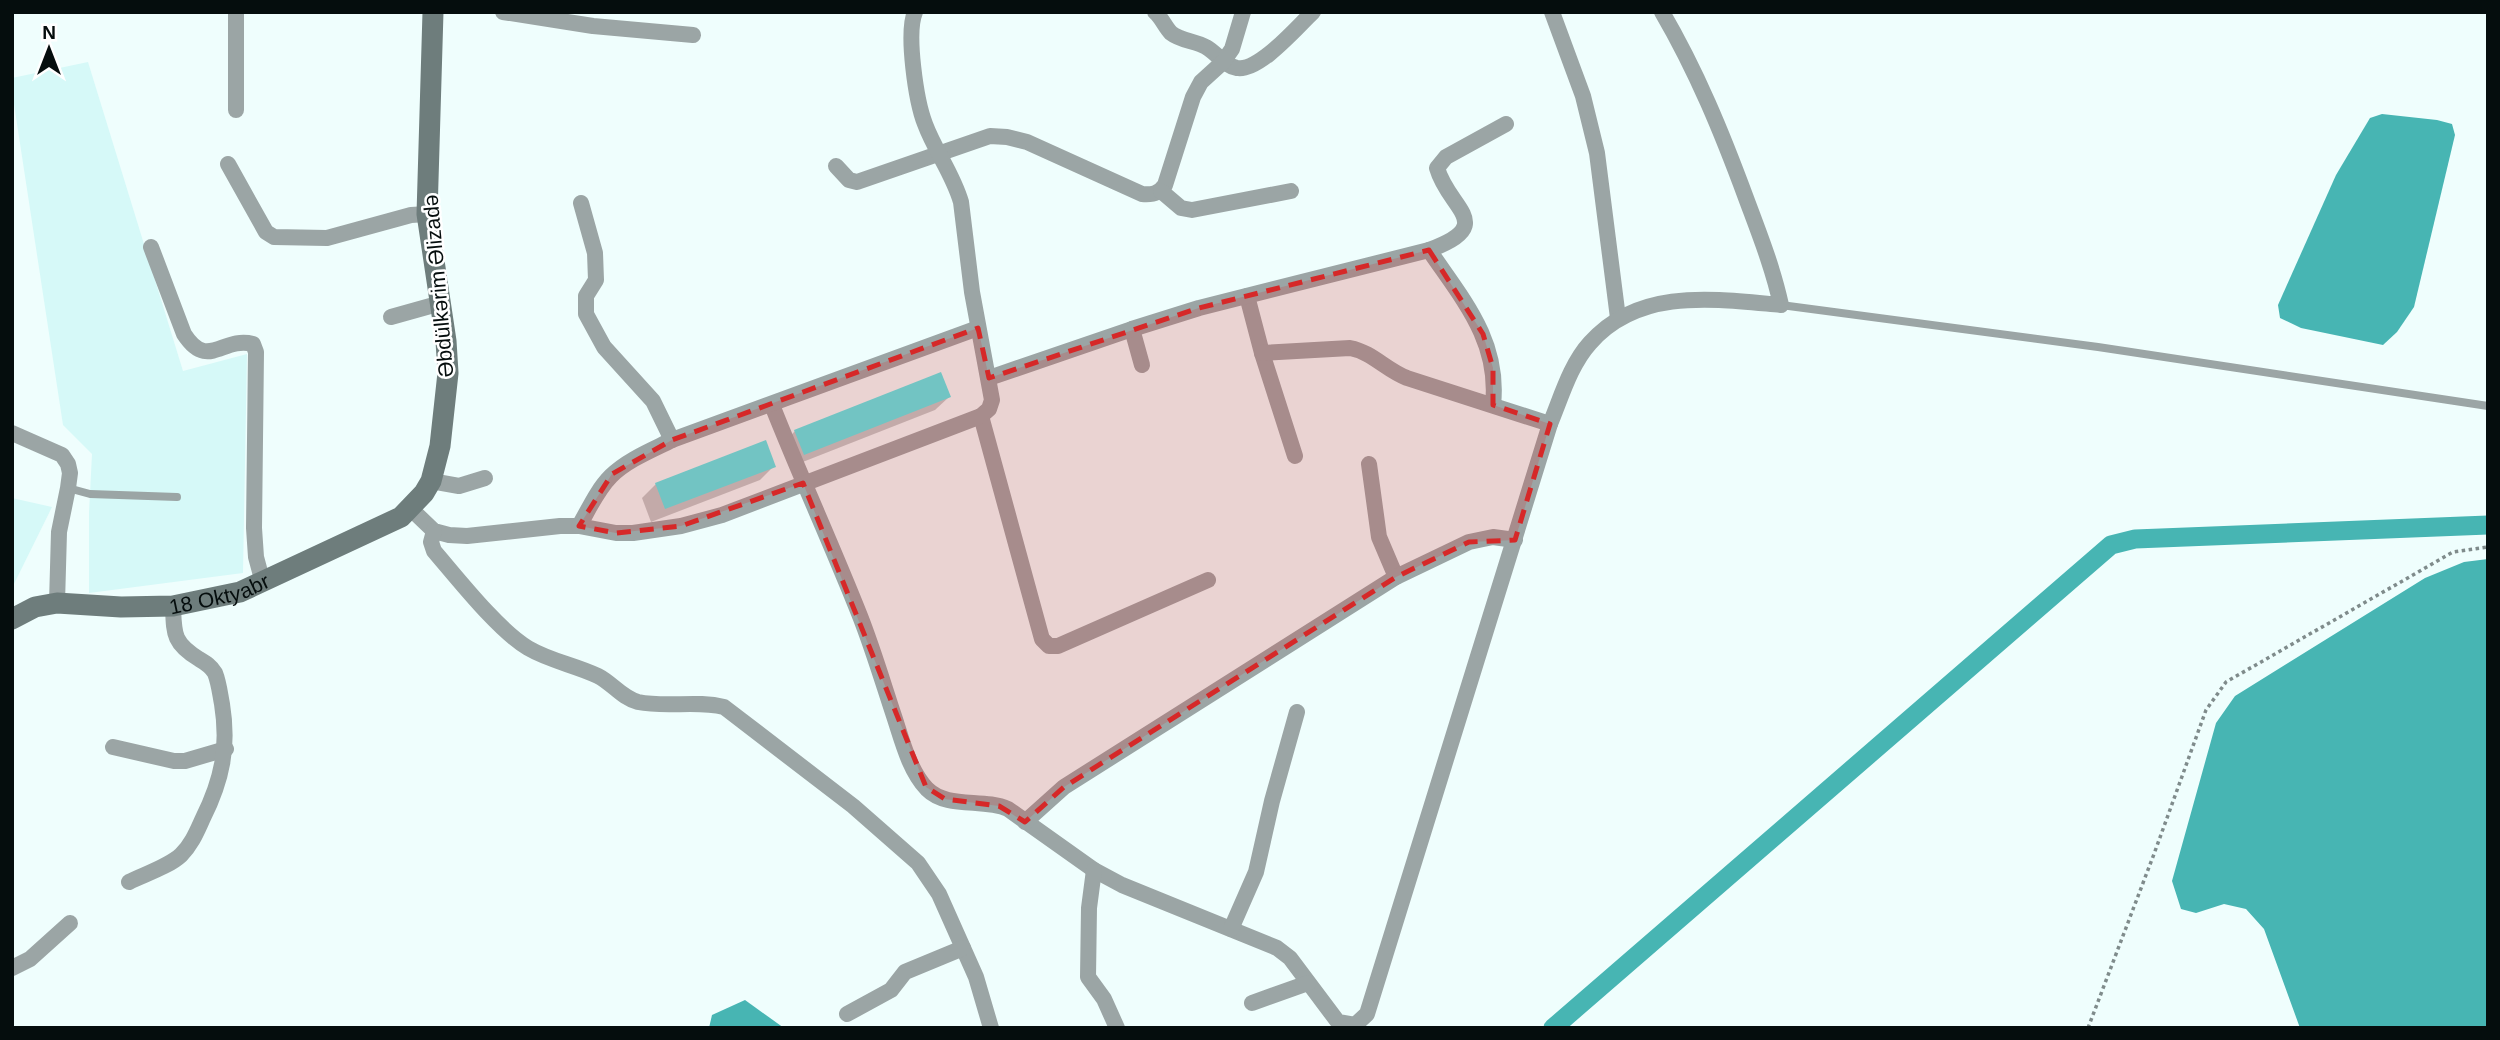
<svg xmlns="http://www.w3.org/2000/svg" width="2500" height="1040" font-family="Helvetica,sans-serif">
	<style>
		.built { fill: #d6f9f8 }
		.water { fill: #47b5b3 }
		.shadow { fill: #0003 }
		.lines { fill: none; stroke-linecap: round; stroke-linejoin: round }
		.canal { stroke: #47b5b3; stroke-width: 19 }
		.building { fill: #59ecea }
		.path { stroke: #7f8b8b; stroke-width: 3.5; stroke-dasharray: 3.5 3.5; stroke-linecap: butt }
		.lane { stroke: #9ba5a5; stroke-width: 8 }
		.street { stroke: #9ba5a5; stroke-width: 16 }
		.secondary { stroke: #6e7d7c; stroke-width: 21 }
		.marked { fill: #d62828; fill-opacity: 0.2; stroke: #d62828; stroke-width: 5; stroke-dasharray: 14 9; stroke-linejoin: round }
		.labels { text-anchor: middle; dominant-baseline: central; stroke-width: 5; stroke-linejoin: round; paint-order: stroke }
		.street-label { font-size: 21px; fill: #050d0d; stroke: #fff }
	</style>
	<rect width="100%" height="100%" fill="#effefd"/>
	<g class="built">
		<path d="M88,62l95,309 64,-17 -4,219 -154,20v-80l3,-59 -29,-29 -51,-334v-13z"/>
		<path d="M12,498l40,9 -40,81z"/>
	</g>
	<g class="water">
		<path d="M2382,114l55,6 15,4 3,11 -41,172 -17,25 -14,13 -82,-17 -21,-10 -2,-13 58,-130 34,-57z"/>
		<path d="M2488,559v469h-188l-36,-99 -18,-20 -22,-5 -28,9 -15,-4 -9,-28 44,-158 19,-27 190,-118 39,-16z"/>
		<path d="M745,1000l39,28h-75l3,-13z"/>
	</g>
	<g class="shadow">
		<path d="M949,397l-14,13 -145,57 -8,-22 13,-14z"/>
		<path d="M774,466l-14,14 -109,42 -9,-24 14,-14z"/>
	</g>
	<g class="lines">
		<path class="canal" d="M1553,1028l558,-483 24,-6 353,-14"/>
	</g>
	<g class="building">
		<path d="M941,372l10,25 -147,58 -10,-25z"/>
		<path d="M766,440l10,27 -111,42 -10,-26z"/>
	</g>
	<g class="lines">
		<path class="path" d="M2088,1028l66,-174 52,-144 20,-28 227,-130 35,-5"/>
		<g class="lane">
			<path d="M1781,305l317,42 390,59"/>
			<path d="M68,488l22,6 87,3"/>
		</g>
		<g class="street">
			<path d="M236,12v98"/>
			<path d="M503,12l90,14 100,9"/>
			<path d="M1155,12c7,6 10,15 16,21 10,8 25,8 35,14 11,6 18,19 31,21 22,4 60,-41 76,-56"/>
			<path d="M1552,12l31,84 14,57 21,165"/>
			<path d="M228,164l38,68 8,5 53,1 84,-23 16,-1"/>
			<path d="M836,166l13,14 8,2 133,-46 17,1 20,5 115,52c9,1 17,0 23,-9l28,-88 8,-15 22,-20 9,-13 11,-37"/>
			<path d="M1161,191l20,17 11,2 99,-19"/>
			<path d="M581,203l14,50 1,27 -10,16v18l18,33 49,54 19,39"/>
			<path d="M151,247l33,87c24,37 38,2 69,10l3,8 -2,176 2,29 7,26"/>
			<path d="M1429,250c34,50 71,91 64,155"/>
			<path d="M1247,296l15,57 33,103"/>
			<path d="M391,317l50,-14"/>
			<path d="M1132,329l10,36"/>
			<path d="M1262,353l88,-5c22,4 36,22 57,30l143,46"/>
			<path d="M989,378l143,-49 67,-21 230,-58c69,-26 20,-40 8,-82l9,-11 60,-33"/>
			<path d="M772,405c28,71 60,140 88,211 13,33 23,67 34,100 8,24 15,54 33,73 20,20 56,9 81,20l86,61 28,15 155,63 13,10 48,64 17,3 12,-11 183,-590c11,-26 20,-59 40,-81 49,-56 125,-44 191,-38 -8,-37 -22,-72 -35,-107 -24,-65 -49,-126 -84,-186"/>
			<path d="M981,416l61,223 7,7h9l150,-66"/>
			<path d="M12,433l50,22 6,9 2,9 -2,15 -9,44 -2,71"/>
			<path d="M1369,464l10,73 17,40"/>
			<path d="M431,481l28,5 26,-8"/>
			<path d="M410,508l24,23 15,4 18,1 93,-10h19l37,7h17l48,-7 41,-11 259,-99 8,-7 3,-9 -20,-108 -11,-90c-8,-28 -26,-51 -36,-78 -9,-23 -19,-91 -10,-112"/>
			<path d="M579,526c10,-17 18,-36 32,-50 16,-16 41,-26 61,-36l306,-112"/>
			<path d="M434,531l-3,11 3,9c24,28 64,79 94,97 22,13 47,17 70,28 14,7 24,22 40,26 29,6 58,-2 86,5l129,99 65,57 21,31 37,83 15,51"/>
			<path d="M113,747l61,14h11l41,-12"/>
			<path d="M1025,822l39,-35 332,-210 73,-35 24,-5 22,3"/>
			<path d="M1094,870l-5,38 -1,69 16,22 13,29"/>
			<path d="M129,882c16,-8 39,-15 52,-27 11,-11 16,-24 22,-37 19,-38 26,-71 19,-114 -2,-10 -3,-21 -7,-31 -4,-7 -9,-10 -16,-14 -26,-16 -25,-25 -26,-53"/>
			<path d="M1231,929l25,-57 16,-71 25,-89"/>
			<path d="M12,968l18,-9 40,-36"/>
			<path d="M1252,1003l56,-20"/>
			<path d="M847,1014l44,-24 14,-18 58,-24"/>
		</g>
		<path class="secondary" id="s1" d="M12,619l23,-12 22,-4 64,4 52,-1 67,-14 161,-75 23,-24 7,-12 9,-35 8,-73 -2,-32 -19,-127 6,-202"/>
	</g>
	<path class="marked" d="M1429,250l54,84 10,34v37l57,19 -35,116 -46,2 -73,35 -332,210 -39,35 -26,-16 -54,-7 -19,-12 -123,-304 -122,43 -65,7 -37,-7 33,-52 60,-34 306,-112 11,50 210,-70z"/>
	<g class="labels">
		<g class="street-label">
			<text transform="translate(438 286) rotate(-95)">Əbdülkərim Əlizadə</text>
			<text stroke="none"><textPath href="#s1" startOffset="212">18 Oktyabr</textPath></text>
		</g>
	</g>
	<rect width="2500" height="1040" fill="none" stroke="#050d0d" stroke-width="28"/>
	<g transform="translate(49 49)" stroke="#ffffff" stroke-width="5" paint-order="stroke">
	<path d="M0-5L12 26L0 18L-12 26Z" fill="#050d0d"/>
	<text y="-10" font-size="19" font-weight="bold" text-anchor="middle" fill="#050d0d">N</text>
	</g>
</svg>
